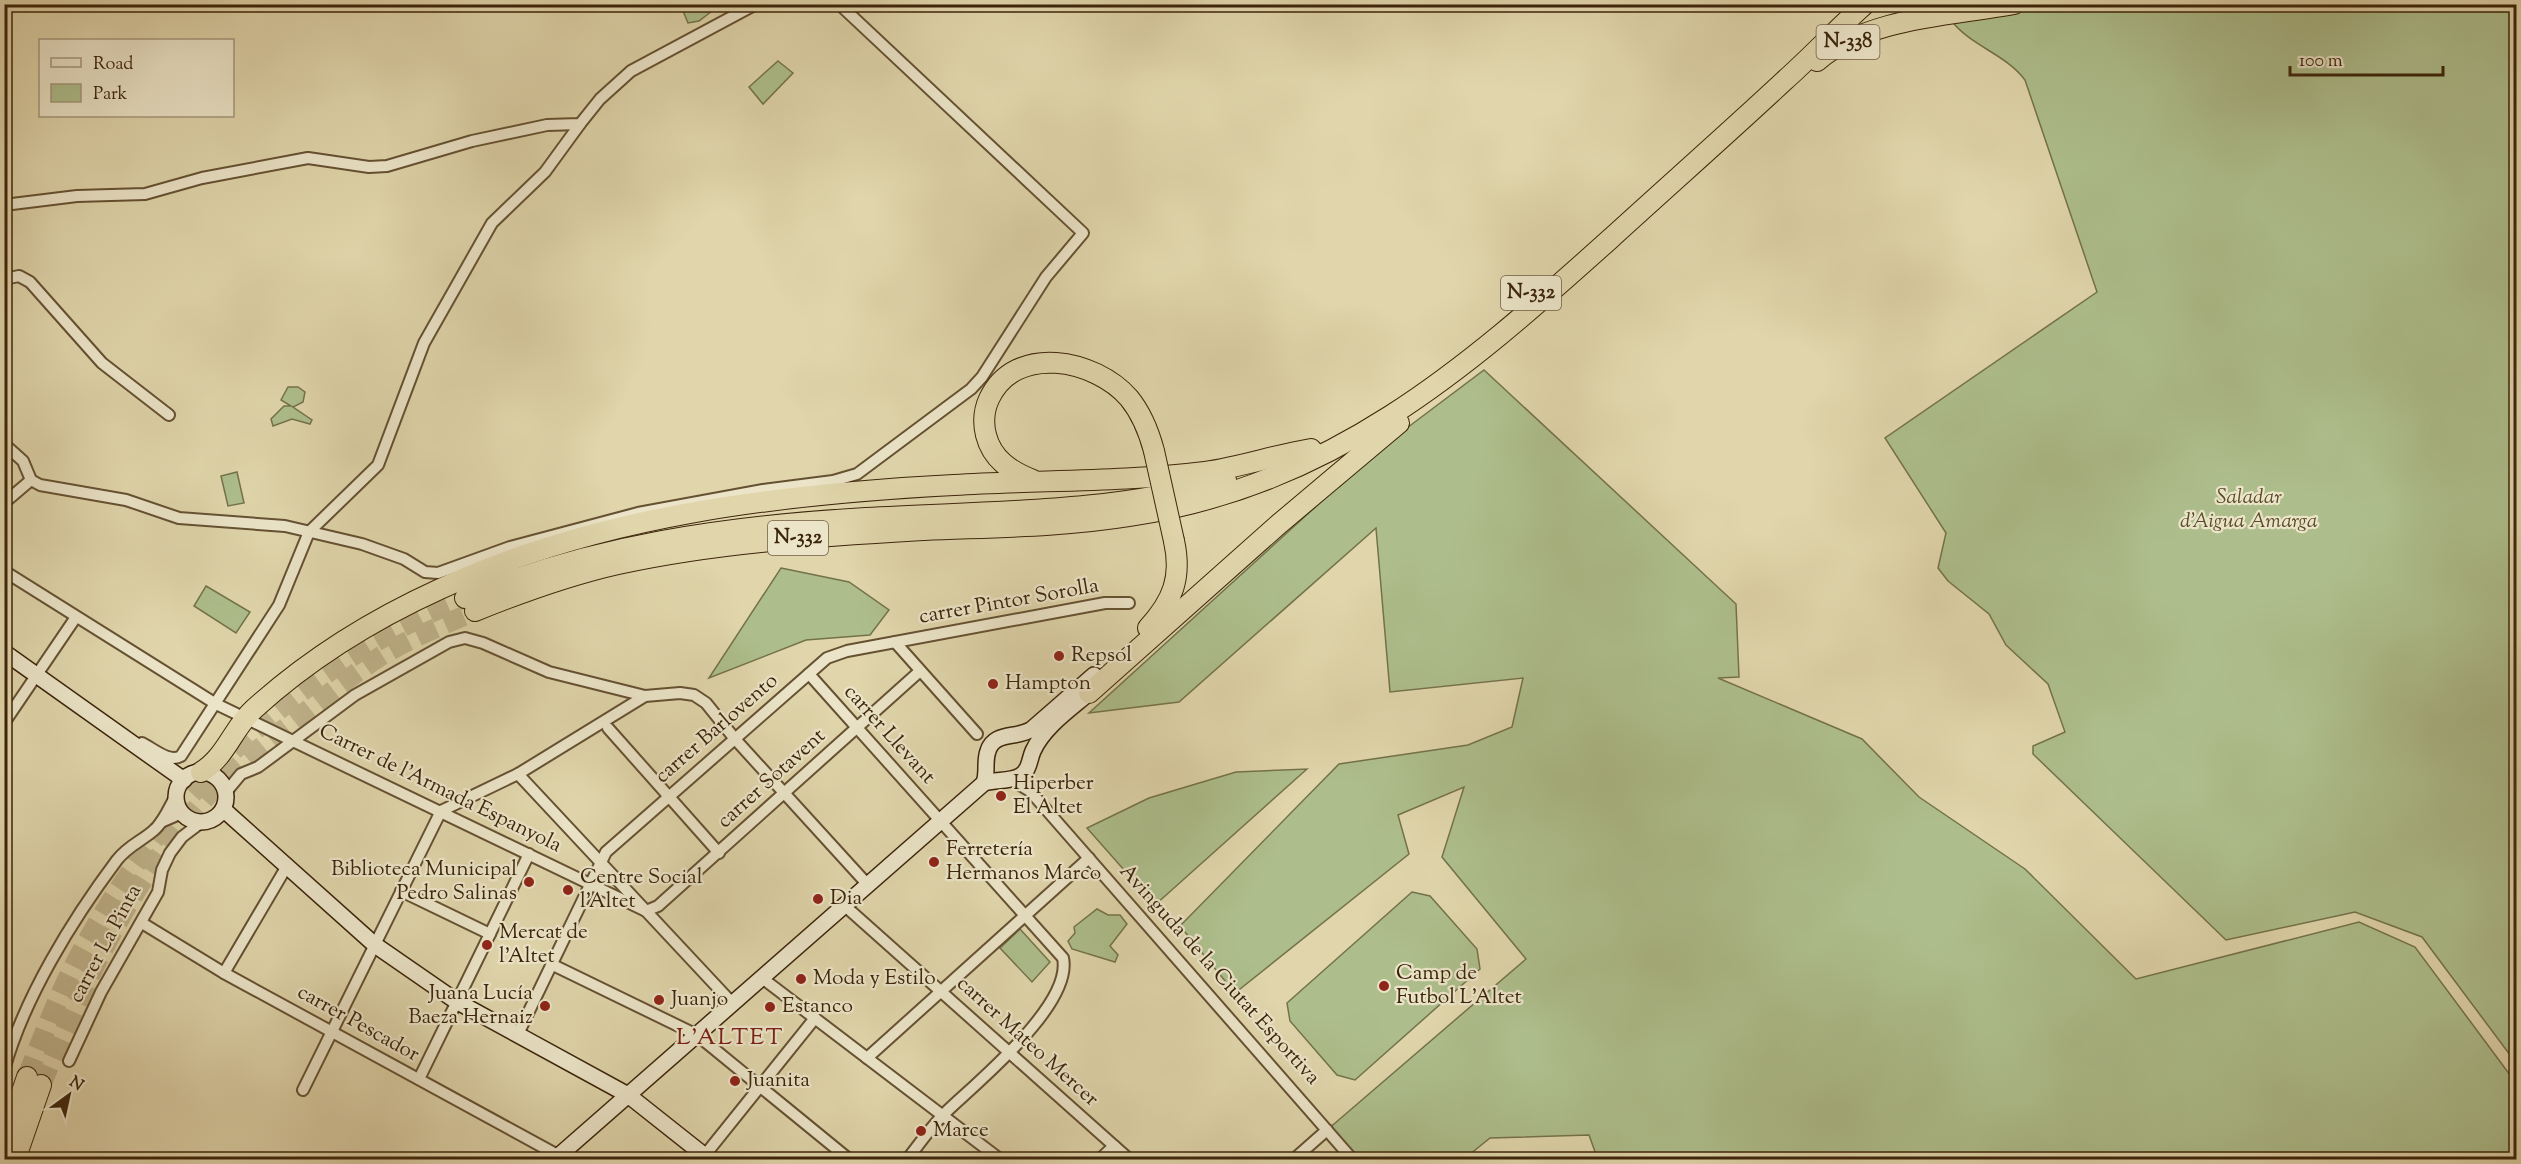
<svg xmlns="http://www.w3.org/2000/svg" width="2521" height="1164" font-family="'Sorts Mill Goudy',serif">
	<style>
		.green { fill: #adbe8c; stroke: #74724b; stroke-width: 1.5 }
		.lines { fill: none; stroke-linecap: round; stroke-linejoin: round }
		.highway-tunnel { stroke: #bfb28b; stroke-width: 20; stroke-dasharray: 20 10; stroke-linecap: butt }
		.street-casing { stroke: #655132; stroke-width: 14 }
		.secondary-casing { stroke: #3c250a; stroke-width: 18 }
		.highway-casing { stroke: #3c250a; stroke-width: 22 }
		.street { stroke: #ebe4c8; stroke-width: 10 }
		.secondary { stroke: #ebe4c8; stroke-width: 15 }
		.highway { stroke: #e0d5ab; stroke-width: 20 }
		.highway-bridge-casing { stroke: #3c250a; stroke-width: 22; stroke-linecap: butt }
		.highway-bridge { stroke: #e0d5ab; stroke-width: 20 }
		.poi-dot { fill: #8f2418; stroke: #ebe4c8; stroke-width: 2 }
		.labels { text-anchor: middle; dominant-baseline: central; stroke-width: 4.5; stroke-linejoin: round; paint-order: stroke }
		.shield { fill: #ebe4c8; stroke: #705e43; stroke-width: 1.5 }
		.shield-label { font-size: 20px; font-weight: bold; fill: #3c250a }
		.park-label { font-size: 21px; font-style: italic; fill: #584b2a; stroke: #ebe4c8 }
		.street-label { font-size: 21px; fill: #3c250a; stroke: #ebe4c8 }
		.poi-label { font-size: 21px; fill: #3c250a; stroke: #ebe4c8; text-anchor: start }
		.quarter-label { font-size: 24px; letter-spacing: 1.5px; fill: #7a1f14; stroke: #ebe4c8 }
	</style>
	<rect width="100%" height="100%" fill="#e0d5ab"/>
	<filter id="stains"><feTurbulence type="fractalNoise" baseFrequency=".00333" numOctaves="4"/><feColorMatrix values="0 0 0 0 .2 0 0 0 0 .09 0 0 0 0 .02 0 0 0 .5 -.17"/></filter>
	<radialGradient id="worn" r=".72"><stop offset=".6" stop-color="#630" stop-opacity="0"/><stop offset="1" stop-color="#630" stop-opacity=".3"/></radialGradient>
	<g class="green">
		<path d="M686,4l25,1 1,6 -13,10 -11,2 -5,-12z"/>
		<path d="M2049,4l467,1v1058l-94,-126 -67,-25 -129,28 -193,-186v-8l32,-14 -17,-48 -42,-39 -17,-31 -41,-33 -10,-13 8,-35 -61,-95 212,-146 -72,-212c-19,-26 -55,-34 -74,-60z"/>
		<path d="M778,61l15,12 -30,31 -14,-17z"/>
		<path d="M1484,370l252,234 3,73 -21,1 144,61 57,58 106,72 111,110 223,-57 56,25 101,136v76l-918,1 -9,-25 -99,3 -26,21h-111l-26,-29 199,-171 -84,-102 22,-70 -66,28 11,39 -174,139 -55,-67 159,-162 129,-19 44,-18 11,-49 -133,14 -14,-164 -197,174 -90,11 290,-264z"/>
		<path d="M288,387h10l7,5 -2,10 -10,5 19,13 -2,4 -18,-5 -19,7 -2,-7 13,-13h7l-10,-6z"/>
		<path d="M237,472l7,31 -16,3 -7,-30z"/>
		<path d="M781,568l68,14 40,28 -19,25 -64,5 -97,38z"/>
		<path d="M206,586l44,26 -14,21 -42,-27z"/>
		<path d="M1307,769l-152,136 -68,-77 62,-30 87,-26z"/>
		<path d="M1412,892l18,4 47,53 3,20 -125,111 -18,-5 -47,-54 -3,-18z"/>
		<path d="M1097,909l11,6h12l7,9 -17,22 8,9 -3,7 -43,-13 -4,-8 7,-8 -1,-6z"/>
		<path d="M1020,929l30,33 -18,20 -32,-34z"/>
	</g>
	<g class="lines">
		<g class="highway-tunnel">
			<path d="M27,1077c16,-40 31,-82 52,-121 83,-156 220,-291 386,-358"/>
			<path d="M41,1085c44,-104 92,-210 170,-293 21,-22 45,-41 69,-60 33,-26 66,-53 101,-76 29,-18 63,-31 94,-45"/>
		</g>
		<g class="street-casing">
			<g id="street">
				<path d="M4,205l73,-9 68,-2 57,-16 106,-20 61,9 18,-1 85,-25 75,-16 33,-1 20,-25 31,-28 125,-67"/>
				<path d="M4,279l15,-3 11,6 72,81 67,52"/>
				<path d="M4,444l19,17 8,19 9,5 86,15 53,18 106,8 77,18 42,15 21,13 13,1 72,-26 128,-34 125,-23 70,-9 24,-7 114,-85 11,-12 64,-100 37,-44 -244,-229"/>
				<path d="M4,503l27,-23"/>
				<path d="M4,571l212,133 430,207 12,-5 262,-235"/>
				<path d="M895,642l82,92"/>
				<path d="M809,674l254,284c10,47 -86,124 -118,155 -14,14 -26,31 -38,47"/>
				<path d="M4,723l72,-106"/>
				<path d="M608,728l111,125"/>
				<path d="M142,743c12,6 27,20 39,13l98,-151 30,-73 69,-67 46,-122 68,-120 53,-51 35,-48"/>
				<path d="M518,774l215,230"/>
				<path d="M1010,779l20,12 -5,-15 2,-7"/>
				<path d="M1030,791l323,369"/>
				<path d="M226,792l15,-18 17,-7 97,-72 94,-53 16,-4 18,5 66,29 96,24 35,-3 14,2 12,8 29,36 133,146"/>
				<path d="M161,822l21,-9"/>
				<path d="M401,891l89,43"/>
				<path d="M845,906l285,254"/>
				<path d="M142,923l82,50 339,185"/>
				<path d="M553,965l144,70 153,125"/>
				<path d="M224,973l63,-107"/>
				<path d="M762,978l239,182"/>
				<path d="M517,1036l89,-184 221,-194 20,-7 258,-48h24"/>
				<path d="M867,1058l222,-200"/>
				<path d="M69,1061l32,-69 57,-100 4,-22 8,-17 12,-16 21,-16"/>
				<path d="M4,1070c20,-72 68,-150 113,-210 11,-14 23,-18 36,-29 10,-8 16,-23 22,-34"/>
				<path d="M419,1079l110,-225"/>
				<path d="M303,1090l138,-279 77,-37 127,-78"/>
				<path d="M701,1160l114,-142"/>
				<path d="M1099,1160l15,-14"/>
				<path d="M1293,1160l34,-30"/>
			</g>
		</g>
		<g class="secondary-casing">
			<g id="secondary">
				<path d="M4,652l180,128"/>
				<circle cx="201" cy="797" r="25"/>
				<path d="M984,783c4,-12 0,-21 4,-32 6,-20 29,-12 44,-22l62,-54"/>
				<path d="M223,809l152,136 81,56 172,94 82,65"/>
				<path d="M554,1160l430,-377c11,-4 26,-1 36,-7 10,-6 9,-16 13,-25 11,-24 36,-41 56,-58"/>
			</g>
		</g>
		<g class="highway-casing">
			<g id="highway">
				<path d="M1817,61c52,-44 133,-45 197,-57"/>
				<path d="M1033,480c-23,-9 -41,-21 -47,-45 -3,-12 -2,-25 3,-36 26,-56 106,-40 140,-1 13,16 20,34 25,53"/>
				<path d="M465,598c128,-53 263,-72 401,-80 120,-7 244,-4 360,-38"/>
				<path d="M475,611c47,-19 94,-36 143,-47 101,-22 204,-28 306,-34 69,-3 138,-3 206,-14 202,-31 332,-144 479,-276 58,-53 117,-105 175,-159 28,-25 53,-52 81,-77"/>
				<path d="M1148,628c25,-27 34,-51 26,-87"/>
				<path d="M1089,693l190,-169 120,-101"/>
				<path d="M201,772c25,-15 32,-44 53,-63 54,-49 120,-90 186,-120 159,-74 341,-95 514,-104 84,-5 168,-3 251,-13 36,-5 70,-17 106,-23"/>
				<path d="M4,1144l23,-67"/>
				<path d="M15,1160l26,-75"/>
			</g>
		</g>
		<use href="#street" class="street"/>
		<use href="#secondary" class="secondary"/>
		<use href="#highway" class="highway"/>
		<g class="highway-bridge-casing">
			<path id="highway-bridge" d="M1154,451l20,90"/>
		</g>
		<use href="#highway-bridge" class="highway-bridge"/>
	</g>
	<g class="poi-dot">
		<circle cx="1059" cy="656" r="6"/>
		<circle cx="993" cy="684" r="6"/>
		<circle cx="1001" cy="796" r="6"/>
		<circle cx="934" cy="862" r="6"/>
		<circle cx="529" cy="882" r="6"/>
		<circle cx="568" cy="890" r="6"/>
		<circle cx="818" cy="899" r="6"/>
		<circle cx="487" cy="945" r="6"/>
		<circle cx="801" cy="979" r="6"/>
		<circle cx="1384" cy="986" r="6"/>
		<circle cx="659" cy="1000" r="6"/>
		<circle cx="545" cy="1006" r="6"/>
		<circle cx="770" cy="1007" r="6"/>
		<circle cx="735" cy="1081" r="6"/>
		<circle cx="921" cy="1131" r="6"/>
	</g>
	<g class="labels">
		<g class="shield">
			<rect x="1816.5" y="25" width="63" height="34" rx="4.5"/>
			<rect x="1501" y="276" width="60" height="34" rx="4.5"/>
			<rect x="768" y="521" width="60" height="34" rx="4.5"/>
		</g>
		<g class="shield-label">
			<text x="1848" y="42">N-338</text>
			<text x="1531" y="293">N-332</text>
			<text x="798" y="538">N-332</text>
		</g>
		<g class="park-label">
			<text x="2249" y="498">Saladar<tspan x="2249" dy="24">d’Aigua Amarga</tspan></text>
		</g>
		<g class="street-label">
			<text transform="translate(1009 602) rotate(-10)">carrer Pintor Sorolla</text>
			<text transform="translate(717 729) rotate(-41)">carrer Barlovento</text>
			<text transform="translate(889 735) rotate(48)">carrer Llevant</text>
			<text transform="translate(772 779) rotate(-42)">carrer Sotavent</text>
			<text transform="translate(440 789) rotate(26)">Carrer de l'Armada Espanyola</text>
			<text transform="translate(106 944) rotate(-62)">carrer La Pinta</text>
			<text transform="translate(1219 975) rotate(48)">Avinguda de la Ciutat Esportiva</text>
			<text transform="translate(358 1024) rotate(29)">carrer Pescador</text>
			<text transform="translate(1027 1042) rotate(42)">carrer Mateo Mercer</text>
		</g>
		<g class="poi-label">
			<text x="1071" y="656">Repsol</text>
			<text x="1005" y="684">Hampton</text>
			<text x="1013" y="784">Hiperber<tspan x="1013" dy="24">El Altet</tspan></text>
			<text x="946" y="850">Ferretería<tspan x="946" dy="24">Hermanos Marco</tspan></text>
			<text x="517" y="870" text-anchor="end">Biblioteca Municipal<tspan x="517" dy="24">Pedro Salinas</tspan></text>
			<text x="580" y="878">Centre Social<tspan x="580" dy="24">l'Altet</tspan></text>
			<text x="830" y="899">Dia</text>
			<text x="499" y="933">Mercat de<tspan x="499" dy="24">l'Altet</tspan></text>
			<text x="1396" y="974">Camp de<tspan x="1396" dy="24">Futbol L'Altet</tspan></text>
			<text x="813" y="979">Moda y Estilo</text>
			<text x="533" y="994" text-anchor="end">Juana Lucía<tspan x="533" dy="24">Baeza Hernaiz</tspan></text>
			<text x="671" y="1000">Juanjo</text>
			<text x="782" y="1007">Estanco</text>
			<text x="747" y="1081">Juanita</text>
			<text x="933" y="1131">Marce</text>
		</g>
		<g class="quarter-label">
			<text x="730" y="1038">L'ALTET</text>
		</g>
	</g>
	<rect width="2521" height="1164" fill="none" stroke="#e0d5ab" stroke-width="24"/>
	<rect x="6" y="6" width="2509" height="1152" fill="none" stroke="#3c250a" stroke-width="3"/>
	<rect x="12" y="12" width="2497" height="1140" fill="none" stroke="#3c250a" stroke-width="1.5"/>
	<rect x="39" y="39" width="195" height="78" fill="#ebe4c8" stroke="#a5987c" stroke-width="1.5"/>
	<rect x="51" y="58" width="30" height="9" fill="#ebe4c8" stroke="#a5987c" stroke-width="1.5"/>
	<text x="93" y="69" font-size="18" fill="#3c250a">Road</text>
	<rect x="51" y="84" width="30" height="18" fill="#adbe8c" stroke="#a5987c" stroke-width="1.5"/>
	<text x="93" y="99" font-size="18" fill="#3c250a">Park</text>
	<g transform="translate(69 1095) rotate(33)" stroke="#ebe4c8" stroke-width="4.5" paint-order="stroke">
	<path d="M0-4.5L10 22L0 15L-10 22Z" fill="#3c250a"/>
	<text y="-9" font-size="16" font-weight="bold" text-anchor="middle" fill="#3c250a">N</text>
	</g>
	<path d="M2290 66v9h153v-9" fill="none" stroke="#3c250a" stroke-width="3"/>
	<text x="2299" y="66" font-size="18" fill="#3c250a" stroke="#ebe4c8" stroke-width="4.5" paint-order="stroke">100 m</text>
	<rect width="100%" height="100%" filter="url(#stains)"/>
	<rect width="100%" height="100%" fill="url(#worn)"/>
</svg>
